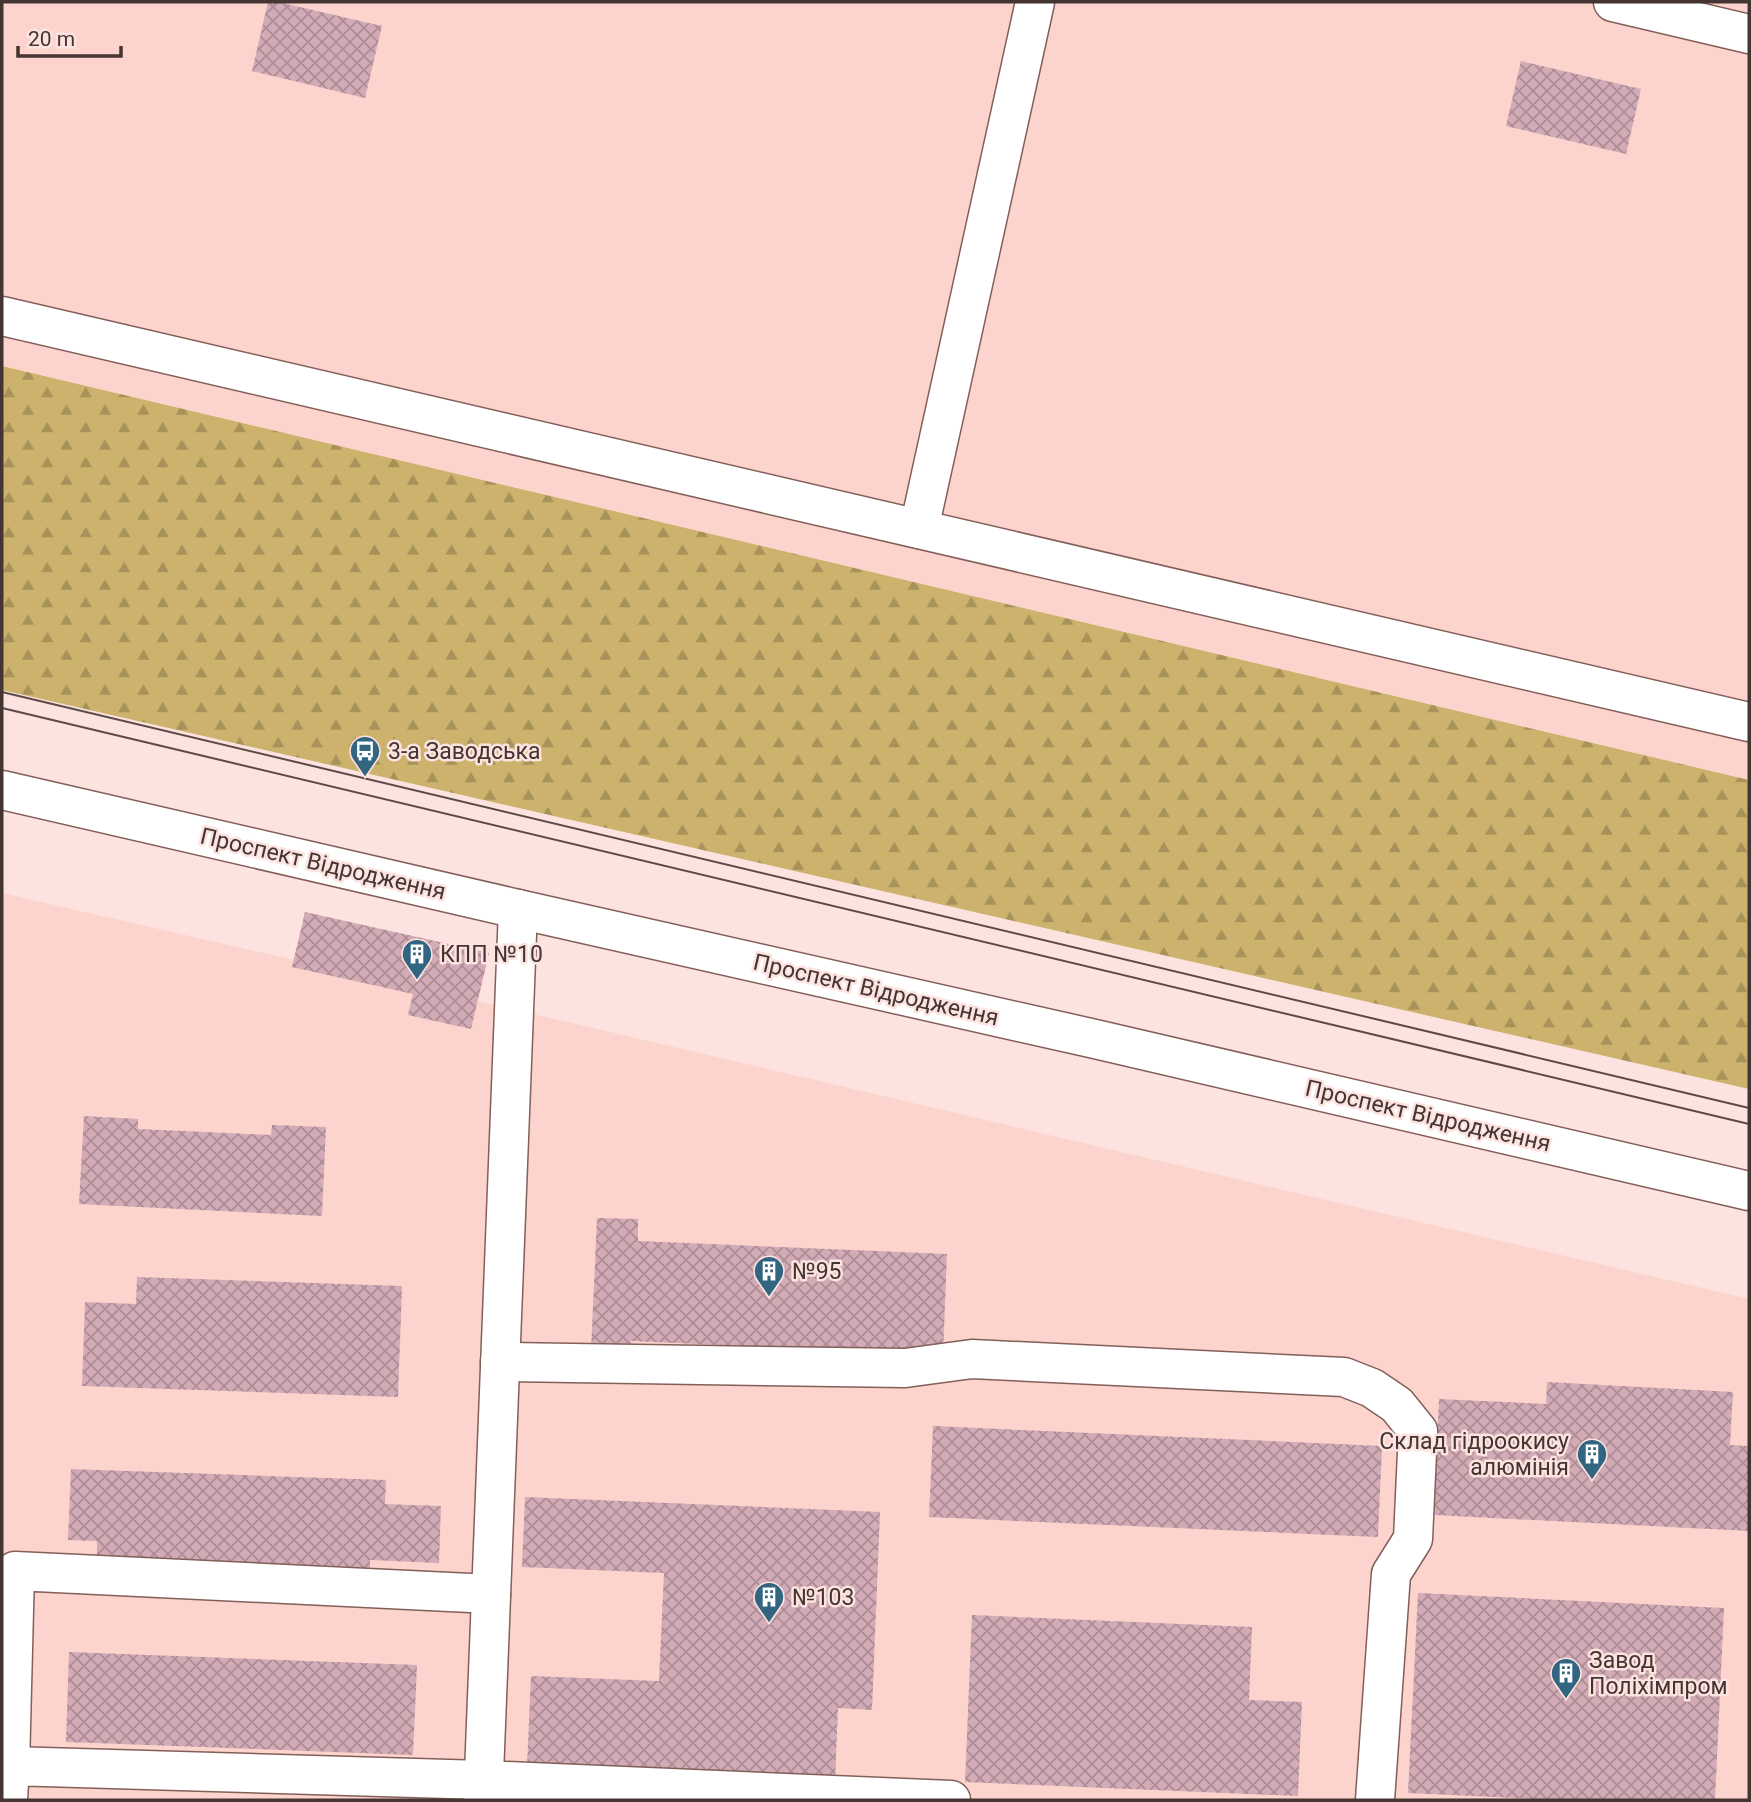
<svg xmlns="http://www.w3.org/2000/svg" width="1751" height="1802" font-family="Roboto,sans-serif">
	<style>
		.built { fill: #fdd4cd }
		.forest { fill: url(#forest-firs) }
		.building { fill: url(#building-cross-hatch) }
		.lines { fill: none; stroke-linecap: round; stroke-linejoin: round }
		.minor-casing { stroke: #835f59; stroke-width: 41 }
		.minor { stroke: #fff; stroke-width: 38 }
		.tram { stroke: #5b4a47; stroke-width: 2 }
		.labels { text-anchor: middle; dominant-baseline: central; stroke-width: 5; stroke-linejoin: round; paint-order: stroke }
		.poi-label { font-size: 23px; fill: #453532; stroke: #fde3df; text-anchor: start }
		.street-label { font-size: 23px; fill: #453532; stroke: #fde3df }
	</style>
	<defs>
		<pattern id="forest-firs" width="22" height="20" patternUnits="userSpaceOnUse" patternTransform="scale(1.75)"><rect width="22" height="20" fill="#ccb26c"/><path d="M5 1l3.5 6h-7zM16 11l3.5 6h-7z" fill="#a79259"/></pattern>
		<pattern id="building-cross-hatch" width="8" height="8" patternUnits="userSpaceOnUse" patternTransform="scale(1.75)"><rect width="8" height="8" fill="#d2abb7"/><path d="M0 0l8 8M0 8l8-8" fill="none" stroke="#ac8c95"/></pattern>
	</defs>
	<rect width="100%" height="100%" fill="#fde3df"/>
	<g class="built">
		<path d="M2,2h1747v778l-1747,-414z"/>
		<path d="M2,893l292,67 11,-48 184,41 -11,48 1271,298v501h-1747z"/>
	</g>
	<path class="forest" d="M2,366l1747,414v309l-1747,-399z"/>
	<g class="building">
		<path d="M268,2h10l104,24 -17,72 -113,-27z"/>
		<path d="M1521,61l120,28 -15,65 -120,-28z"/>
		<path d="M305,912l184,41 -18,76 -63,-14 5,-21 -121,-27z"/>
		<path d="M84,1116l54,3v10l133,6 1,-10 54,2 -4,89 -243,-12z"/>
		<path d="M597,1218l41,1v22l309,13 -4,101 -312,-14 -1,12 -39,-2z"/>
		<path d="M137,1277l265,9 -4,111 -316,-11 3,-84 51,2z"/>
		<path d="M1547,1382l186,10 -3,53 19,1v85l-315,-16 5,-116 107,5z"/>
		<path d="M933,1426l449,20 -4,91 -449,-20z"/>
		<path d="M71,1469l315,11 -1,24 56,2 -2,57 -69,-3v14l-273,-9v-24l-29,-1z"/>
		<path d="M525,1497l355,15 -8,198 -34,-2 -3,72 -308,-13 4,-91 128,5 5,-108 -142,-6z"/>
		<path d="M1418,1593l306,15 -9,192h-156l-151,-7z"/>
		<path d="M972,1615l280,12 -3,73 53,2 -4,94 -333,-14z"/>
		<path d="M69,1652l348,13 -4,90 -347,-13z"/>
	</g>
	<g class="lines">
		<g class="minor-casing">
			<g id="minor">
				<path d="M1613,2l136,32"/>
				<path d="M2,316l1747,406"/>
				<path d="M919,529l116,-527"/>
				<path d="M2,790l516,119 577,130 654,152"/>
				<path d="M500,1362l405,6 67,-9 372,18 28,11 25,17 21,26 -5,108 -22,35 -16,226"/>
				<path d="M10,1766l5,-195 476,23"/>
				<path d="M8,1800l2,-34 473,14 468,20"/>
				<path d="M483,1800l35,-891"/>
			</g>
		</g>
		<use href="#minor" class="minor"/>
		<g class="tram">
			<path d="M2,692l1747,416"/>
			<path d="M2,708l1747,416"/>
		</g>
	</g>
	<defs>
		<g id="bus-pin" transform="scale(1.575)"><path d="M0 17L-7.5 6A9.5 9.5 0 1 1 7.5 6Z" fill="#316581" stroke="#fde3df"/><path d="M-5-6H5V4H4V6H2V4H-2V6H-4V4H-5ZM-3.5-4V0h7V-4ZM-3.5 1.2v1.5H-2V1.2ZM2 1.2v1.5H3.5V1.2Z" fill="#fff"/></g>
		<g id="building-pin" transform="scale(1.575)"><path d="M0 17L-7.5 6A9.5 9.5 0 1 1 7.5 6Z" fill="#316581" stroke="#fde3df"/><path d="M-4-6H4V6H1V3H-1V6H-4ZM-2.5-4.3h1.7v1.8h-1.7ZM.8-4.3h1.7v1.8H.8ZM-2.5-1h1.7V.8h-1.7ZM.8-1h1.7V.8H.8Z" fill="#fff"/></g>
	</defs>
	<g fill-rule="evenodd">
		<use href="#bus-pin" x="365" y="751"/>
		<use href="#building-pin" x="417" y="954"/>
		<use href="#building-pin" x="769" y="1271"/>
		<use href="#building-pin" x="1592" y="1454"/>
		<use href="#building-pin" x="769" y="1597"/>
		<use href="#building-pin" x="1566" y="1673"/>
	</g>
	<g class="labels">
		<g class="poi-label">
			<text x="388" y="751">3-а Заводська</text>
			<text x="440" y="954">КПП №10</text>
			<text x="792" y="1271">№95</text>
			<text x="1569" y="1441" text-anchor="end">Склад гідроокису<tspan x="1569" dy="26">алюмінія</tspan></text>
			<text x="792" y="1597">№103</text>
			<text x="1589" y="1660">Завод<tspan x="1589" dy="26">Поліхімпром</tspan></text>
		</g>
		<g class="street-label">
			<text transform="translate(323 864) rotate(13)">Проспект Відродження</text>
			<text transform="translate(876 990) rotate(13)">Проспект Відродження</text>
			<text transform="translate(1428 1116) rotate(13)">Проспект Відродження</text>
		</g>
	</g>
	<rect width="1751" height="1802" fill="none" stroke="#453532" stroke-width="7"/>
	<path d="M18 46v10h103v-10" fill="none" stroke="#453532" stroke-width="3.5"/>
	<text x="28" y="46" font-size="21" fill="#453532" stroke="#fde3df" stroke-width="5" paint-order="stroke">20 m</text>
</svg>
